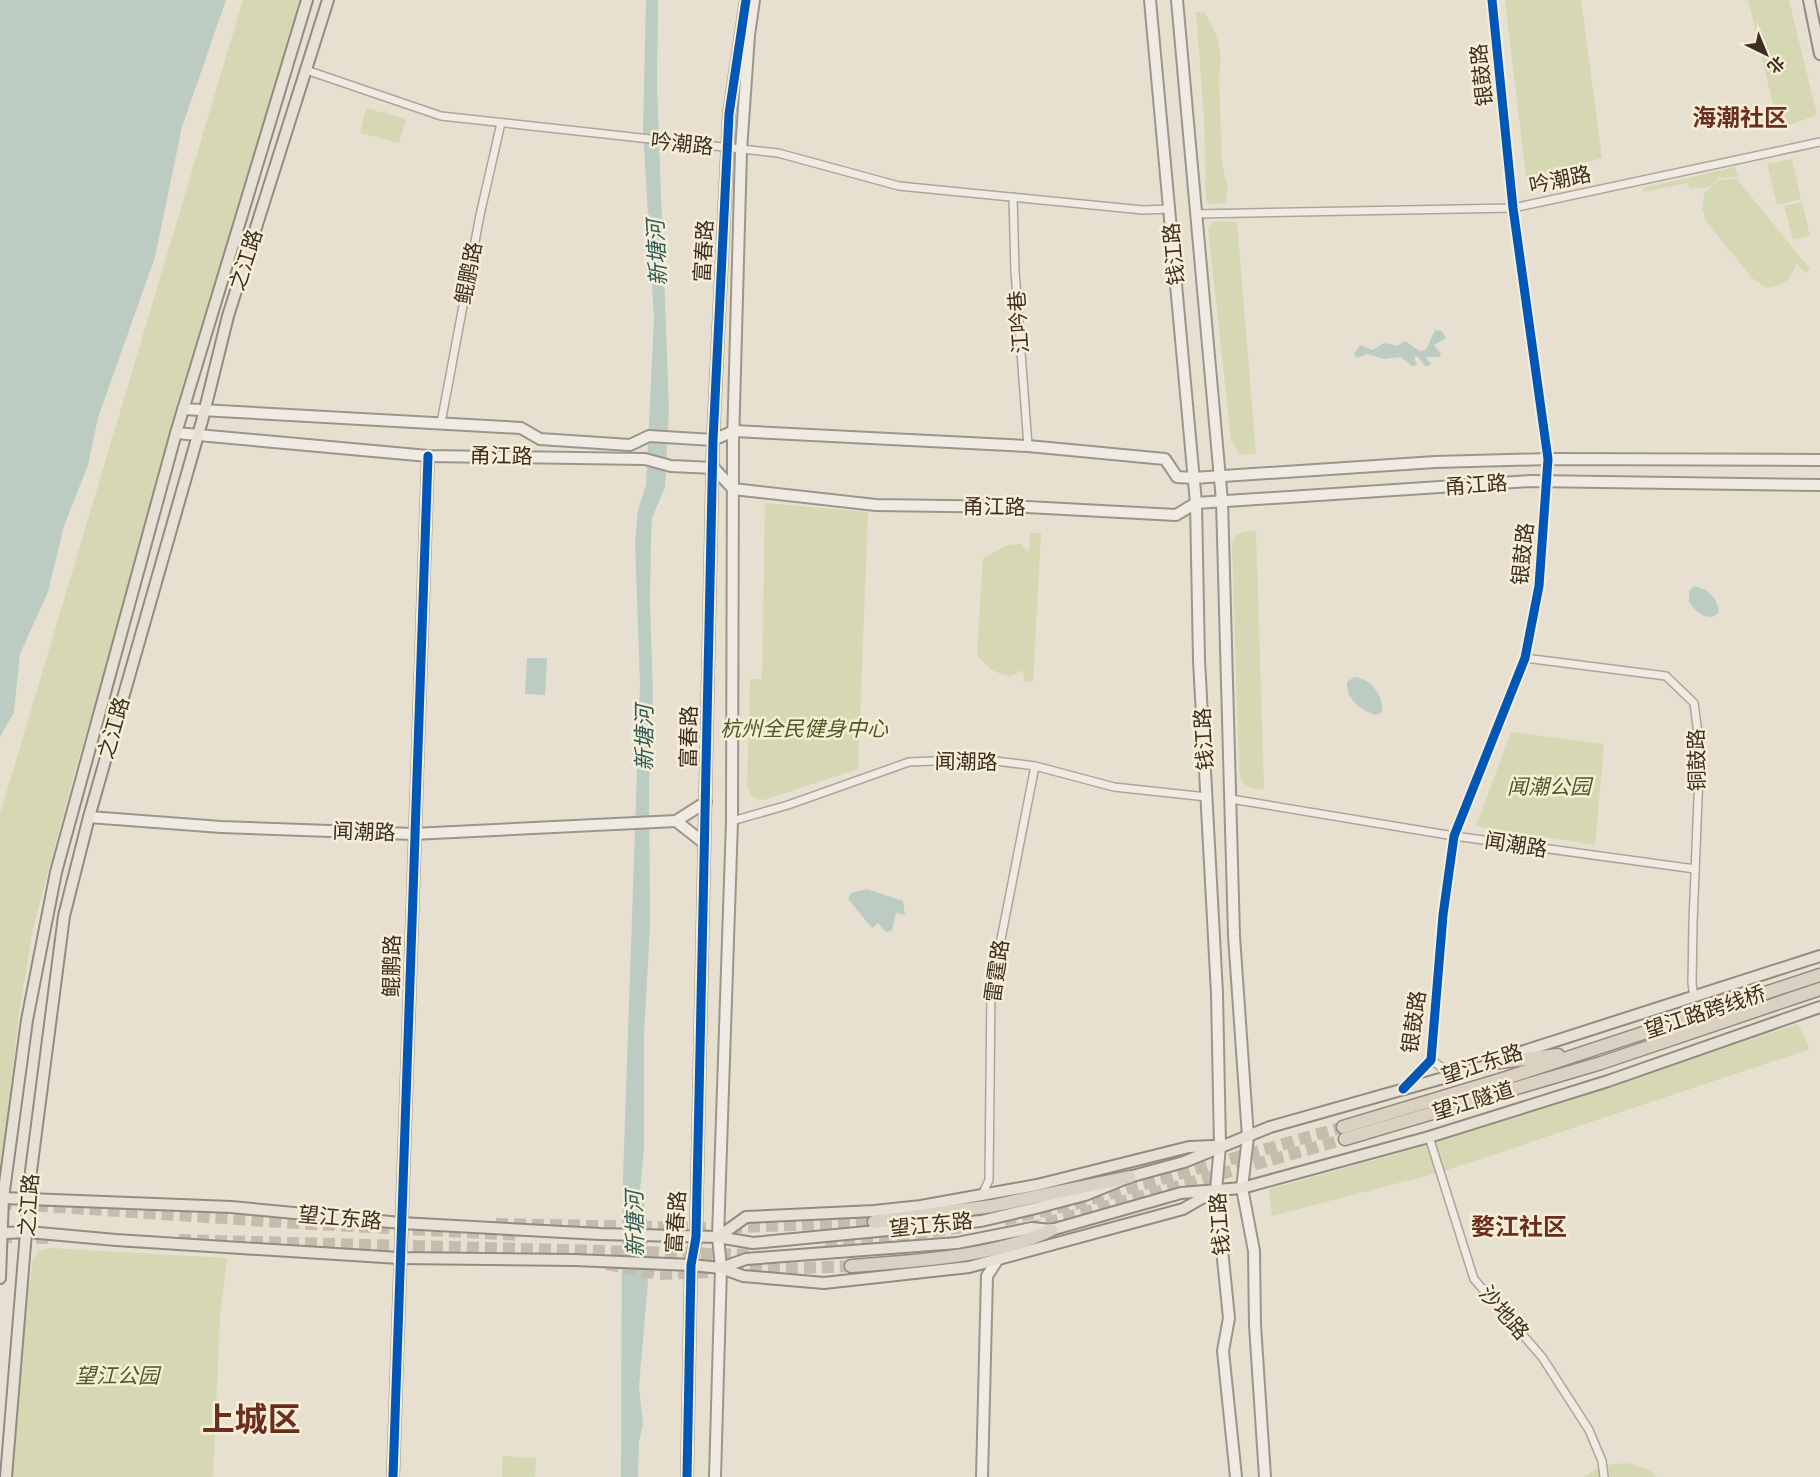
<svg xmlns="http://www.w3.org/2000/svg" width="1820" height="1477" font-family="Bitter,'Noto Sans SC',serif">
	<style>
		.green { fill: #d6d7b3 }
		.water { fill: #bcccc2 }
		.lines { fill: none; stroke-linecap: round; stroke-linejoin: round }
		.highway-tunnel { stroke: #c5bcae; stroke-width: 12; stroke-dasharray: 12 6; stroke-linecap: butt }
		.street-casing { stroke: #ada599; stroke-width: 10 }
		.secondary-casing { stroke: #9c958a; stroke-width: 14 }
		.primary-casing { stroke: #928b80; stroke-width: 14 }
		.highway-casing { stroke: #928b80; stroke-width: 15 }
		.street { stroke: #efebe3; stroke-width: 7 }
		.secondary { stroke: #efebe3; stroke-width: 10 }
		.primary { stroke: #e6e1d4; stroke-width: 10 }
		.highway { stroke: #dad1c2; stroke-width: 12 }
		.cycleway-casing { stroke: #f7eed8; stroke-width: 13 }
		.cycleway { stroke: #0057b8; stroke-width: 9 }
		.labels { text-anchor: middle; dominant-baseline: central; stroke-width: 5; stroke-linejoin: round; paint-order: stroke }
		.street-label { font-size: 21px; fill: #3d2e20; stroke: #f7eed8 }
		.park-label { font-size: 21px; font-style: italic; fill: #4d5a26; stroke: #f7eed8 }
		.water-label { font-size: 22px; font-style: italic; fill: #2f5d5a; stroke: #f7eed8 }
		.quarter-label { font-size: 24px; font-weight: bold; fill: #6b2e1e; stroke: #f7eed8 }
		.town-label { font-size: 33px; font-weight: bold; fill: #6b2e1e; stroke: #f7eed8 }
	</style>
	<rect width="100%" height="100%" fill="#e7e0d1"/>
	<g class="green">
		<path d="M243,0h57l-227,778 -40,151 -14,84 -19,170v-369z"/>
		<path d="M1505,0h76l21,158 -76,19z"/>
		<path d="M1748,0h41l28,115 -38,14z"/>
		<path d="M1196,12h8c13,19 20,41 15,64l3,88 6,25 -3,14 -16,1 -3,-4 -2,-83z"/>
		<path d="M366,108l40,11 -7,24 -39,-10z"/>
		<path d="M1792,159l9,40 -24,6 -10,-41z"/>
		<path d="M1735,167l3,10 -19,1 -8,8 -21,3 -3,-6 -43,9 -1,-4z"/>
		<path d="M1737,179l73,90 -5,4 -9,-10c-3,16 -13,23 -29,25l-15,-10 -46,-57 -4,-12 3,-17 14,-12z"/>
		<path d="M1802,202l8,34 -17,4 -9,-34z"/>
		<path d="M1213,221l24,1 19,232h-17l-8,-15 -23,-211z"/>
		<path d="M765,503l103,9 -10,257 -94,31c-10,-1 -14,-4 -17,-14l3,-107h12z"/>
		<path d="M1256,530l8,260 -15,-3 -7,-5 -3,-11 -7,-227 4,-10z"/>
		<path d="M1030,533h11l-8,149h-9l-1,-12 -12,6c-17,-3 -25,-8 -34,-22l6,-96 24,-13 14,-1 8,8z"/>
		<path d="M1511,732l93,12 -9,101 -119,-19z"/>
		<path d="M1798,1024l12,25 -369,123 -169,44 -3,-27 163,-45z"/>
		<path d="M50,1248l177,10 -7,58 -7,161h-204l3,-65 21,-154 7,-7z"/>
		<path d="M503,1456l33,2 -1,19h-33z"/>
		<path d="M1627,1463l22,7 8,7h-73l19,-12z"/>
	</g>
	<g class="water">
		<path d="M0,0h226l-44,127 -27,130 -57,161 -10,47 -24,61 -16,66 -28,62 -6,58 -14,25z"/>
		<path d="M646,0h12l-1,86 12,324 -4,77 -13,31 -1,23 -1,61 3,95 -4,86 1,144 -6,107v113l-4,44 7,24 1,67 -9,104 4,39 -4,16 -1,36h-17l1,-271 18,-521 -5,-144 3,-31 8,-25 8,-167 -11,-189z"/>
		<path d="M1435,330l7,1 4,7 -12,7 7,9 -1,3h-14l5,7 -3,2h-3l-8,-10 -3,1 3,8 -5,1 -11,-9 -17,2 -17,-5 -10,4 -3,-4 6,-9 13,5 11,-7 14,3 7,-5 15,10 6,-1z"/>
		<path d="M1694,586c16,3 23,12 25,27 -13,10 -22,-1 -30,-11v-11z"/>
		<path d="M527,658h20l-2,37 -20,-1z"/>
		<path d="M1354,677c17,1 30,19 28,35l-6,3c-15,-4 -31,-17 -29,-33z"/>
		<path d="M867,889l36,12 2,14 -9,-2 -4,18 -6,1 -8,-9 -6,5 -24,-29 3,-6z"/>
	</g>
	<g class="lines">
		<g class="highway-tunnel">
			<path d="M0,1203l296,20 224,12"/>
			<path d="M1004,1220l70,-16 269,-77"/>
			<path d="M496,1224l216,4 162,-6"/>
			<path d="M1029,1228l316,-89"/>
			<path d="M0,1237l54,1"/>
			<path d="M179,1240l576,15"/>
			<path d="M825,1240l57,-2 90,-12"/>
			<path d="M607,1264l52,10 192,-8"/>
		</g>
		<g class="street-casing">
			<g id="street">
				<path d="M306,70l135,46 337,37 121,33 244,24 27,-1"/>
				<path d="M1013,197l2,74 13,175"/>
				<path d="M1195,214l318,-6 307,-66"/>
				<path d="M441,423l39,-208 21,-92"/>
				<path d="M1525,658l141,18 28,27 6,46 -7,174 -1,60 2,14"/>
				<path d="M1231,799l223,37 241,33"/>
				<path d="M732,821l56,-16 121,-43 71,-3 55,7 79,21 93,10"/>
				<path d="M1431,1060l22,15"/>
				<path d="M1404,1088l27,-28 12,-145 11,-79 71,-178 14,-72 9,-127 -35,-251 -21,-208"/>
				<path d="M1429,1137l45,142 68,78 47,73 13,31 2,16"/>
				<path d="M982,1195l7,-15 2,-190 44,-224"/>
			</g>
		</g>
		<g class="secondary-casing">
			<g id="secondary">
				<path d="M1150,0l46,503 3,157 18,333 3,153 -4,44 13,128 -6,33 13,126"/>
				<path d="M1177,0l45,501 12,435 14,201 -6,51 12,63 1,74 10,152"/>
				<path d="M183,409l338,19 19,11 90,6 19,-9 64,4 21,-9 294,15 137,13 12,18 16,1 242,-16 113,-3 272,1"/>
				<path d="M176,433l252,23 217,3 26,7 43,2 19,21 143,16 151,2 149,8 20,-12 335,-22 289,4"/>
				<path d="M89,817l132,10 192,7 263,-13 30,-19"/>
				<path d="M676,821l28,22"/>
				<path d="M393,1477l35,-1021"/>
				<path d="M687,1477l4,-212 5,-28 17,-797 16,-326 17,-114"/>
				<path d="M715,1477l6,-209 -3,-31 14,-416 1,-378 8,-292 8,-116 5,-35"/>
				<path d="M982,1477l5,-201 11,-17"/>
			</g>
		</g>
		<g class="primary-casing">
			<g id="primary">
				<path d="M1809,0l11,54"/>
				<path d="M3,1198l228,9 170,16 199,11 118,3 35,6 228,-22 55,-13 49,-13 44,-18 55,-15 86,-35 230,-65 21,-10 299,-96"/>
				<path d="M4,1233l24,-1 88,8 283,18 176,2 116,5 30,3 22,8 81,7 145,-16 214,-58 33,-19"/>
				<path d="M718,1237l28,-20 128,-6 47,-5 116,-21 152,-38 25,-1"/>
				<path d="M721,1268l25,-9 211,-16 75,-15 19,2 130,-37 61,-5 187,-51 179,-56 212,-74"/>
				<path d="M0,1278l3,-80 24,-178 29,-148 120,-439 131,-433"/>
				<path d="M6,1477l25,-306 33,-255 25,-99 113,-396 26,-105 100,-316"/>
			</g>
		</g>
		<g class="highway-casing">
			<g id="highway">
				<path d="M1500,1062l58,-7"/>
				<path d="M1343,1127l163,-49 314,-103"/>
				<path d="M1345,1139l256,-76 219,-74"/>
				<path d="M874,1222l118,-16 137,-29"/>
				<path d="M851,1266c60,-5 146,-9 200,-36"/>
			</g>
		</g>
		<use href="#street" class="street"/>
		<use href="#secondary" class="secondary"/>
		<use href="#primary" class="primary"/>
		<use href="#highway" class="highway"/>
		<g class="cycleway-casing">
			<g id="cycleway">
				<path d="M1403,1089l28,-29 12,-145 11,-79 71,-178 14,-72 9,-127 -35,-251 -21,-208"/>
				<path d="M393,1477l35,-1021"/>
				<path d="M687,1477l4,-212 5,-28 17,-797 16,-326 17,-114"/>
			</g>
		</g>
		<use href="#cycleway" class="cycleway"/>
	</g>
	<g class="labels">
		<g class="street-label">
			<text transform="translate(1482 75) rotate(-96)">银鼓路</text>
			<text transform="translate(682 144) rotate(6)">吟潮路</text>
			<text transform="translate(1560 180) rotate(-12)">吟潮路</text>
			<text transform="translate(704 251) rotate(-87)">富春路</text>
			<text transform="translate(1174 254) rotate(-95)">钱江路</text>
			<text transform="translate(246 260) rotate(-72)">之江路</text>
			<text transform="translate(469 273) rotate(-79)">鲲鹏路</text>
			<text transform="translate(1019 322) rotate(-94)">江吟巷</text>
			<text transform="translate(501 456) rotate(1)">甬江路</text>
			<text transform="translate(1476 485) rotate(-4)">甬江路</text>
			<text transform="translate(994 507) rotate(1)">甬江路</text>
			<text transform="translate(1523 554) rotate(-84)">银鼓路</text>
			<text transform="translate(114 728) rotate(-74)">之江路</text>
			<text transform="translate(689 737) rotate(-89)">富春路</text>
			<text transform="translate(1204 739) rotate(-93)">钱江路</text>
			<text transform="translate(1697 760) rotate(-91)">铜鼓路</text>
			<text transform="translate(966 762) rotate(1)">闻潮路</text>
			<text transform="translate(364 832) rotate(2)">闻潮路</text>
			<text transform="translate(1516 845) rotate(9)">闻潮路</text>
			<text transform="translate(392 966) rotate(-89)">鲲鹏路</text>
			<text transform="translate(997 971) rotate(-82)">雷霆路</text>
			<text transform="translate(1705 1012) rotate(-18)">望江路跨线桥</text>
			<text transform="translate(1414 1022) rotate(-82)">银鼓路</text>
			<text transform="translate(1482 1064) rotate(-18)">望江东路</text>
			<text transform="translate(1473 1101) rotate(-17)">望江隧道</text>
			<text transform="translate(29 1205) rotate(-86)">之江路</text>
			<text transform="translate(340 1218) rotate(5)">望江东路</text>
			<text transform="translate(676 1222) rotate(-86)">富春路</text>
			<text transform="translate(1220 1224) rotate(-94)">钱江路</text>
			<text transform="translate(931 1225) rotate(-6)">望江东路</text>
			<text transform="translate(1504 1313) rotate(49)">沙地路</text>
		</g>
		<g class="park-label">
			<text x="804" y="729">杭州全民健身中心</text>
			<text x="1549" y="787">闻潮公园</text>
			<text x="117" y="1376">望江公园</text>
		</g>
		<g class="water-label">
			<text transform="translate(657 253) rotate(-93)">新塘河</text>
			<text transform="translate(644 738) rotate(-90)">新塘河</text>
			<text transform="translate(635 1224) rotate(-91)">新塘河</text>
		</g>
		<g class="quarter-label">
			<text x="1740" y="118">海潮社区</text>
			<text x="1519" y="1227">婺江社区</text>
		</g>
		<g class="town-label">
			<text x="251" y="1420">上城区</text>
		</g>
	</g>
	<g transform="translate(1766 54) rotate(137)" stroke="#f7eed8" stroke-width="4.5" paint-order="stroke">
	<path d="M0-4.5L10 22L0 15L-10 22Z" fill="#3d2e20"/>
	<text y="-9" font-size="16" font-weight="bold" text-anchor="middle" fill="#3d2e20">北</text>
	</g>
</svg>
